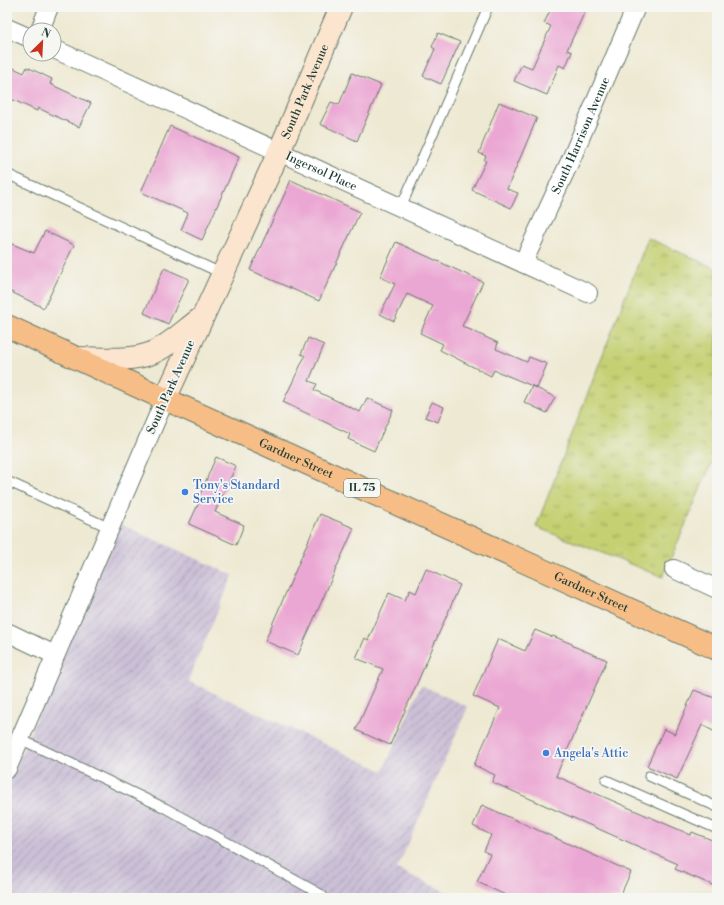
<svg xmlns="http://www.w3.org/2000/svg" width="724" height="905" font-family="'Libre Bodoni',serif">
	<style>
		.industrial { fill: url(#industrial-furrows) }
		.grass { fill: url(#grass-tufts); stroke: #728653 }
		.building { fill: #eba7d3 }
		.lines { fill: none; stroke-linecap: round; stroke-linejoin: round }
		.lane-casing { stroke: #67796b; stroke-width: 11 }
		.street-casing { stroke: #67796b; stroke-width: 20 }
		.secondary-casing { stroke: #67796b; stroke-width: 24 }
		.primary-casing { stroke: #67796b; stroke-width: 24 }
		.lane { stroke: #fff; stroke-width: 9 }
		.street { stroke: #fff; stroke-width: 18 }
		.secondary { stroke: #fbe5cf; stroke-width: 22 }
		.primary { stroke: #f6be86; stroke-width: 22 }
		.shop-dot { fill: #3f7fe0; stroke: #f6f6f2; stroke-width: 1.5 }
		.labels { text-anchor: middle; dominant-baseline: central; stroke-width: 3.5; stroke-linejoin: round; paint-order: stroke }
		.shield { fill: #f6f6f2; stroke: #60746d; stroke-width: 1 }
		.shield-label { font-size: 11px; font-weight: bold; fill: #1f3d34 }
		.street-label { font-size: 12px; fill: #1f3d34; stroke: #f6f6f2 }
		.shop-label { font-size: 12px; fill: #366cbe; stroke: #f6f6f2; text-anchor: start }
	</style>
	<defs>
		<pattern id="industrial-furrows" width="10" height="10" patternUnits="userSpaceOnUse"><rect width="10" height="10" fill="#cabfd6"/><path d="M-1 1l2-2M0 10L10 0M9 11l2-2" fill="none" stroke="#a39cae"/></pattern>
		<pattern id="grass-tufts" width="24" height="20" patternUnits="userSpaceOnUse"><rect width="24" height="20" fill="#c4d072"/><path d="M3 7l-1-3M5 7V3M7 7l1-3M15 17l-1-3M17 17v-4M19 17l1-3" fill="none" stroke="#9faa5e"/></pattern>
	</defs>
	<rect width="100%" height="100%" fill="#f6f6f2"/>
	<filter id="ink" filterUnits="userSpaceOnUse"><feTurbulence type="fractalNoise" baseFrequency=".025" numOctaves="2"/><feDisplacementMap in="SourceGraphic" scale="8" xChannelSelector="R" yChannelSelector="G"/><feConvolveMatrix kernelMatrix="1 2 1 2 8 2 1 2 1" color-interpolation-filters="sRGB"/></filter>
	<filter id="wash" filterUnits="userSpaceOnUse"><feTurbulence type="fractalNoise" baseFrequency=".012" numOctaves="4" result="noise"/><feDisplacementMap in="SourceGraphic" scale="16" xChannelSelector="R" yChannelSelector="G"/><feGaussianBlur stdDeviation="0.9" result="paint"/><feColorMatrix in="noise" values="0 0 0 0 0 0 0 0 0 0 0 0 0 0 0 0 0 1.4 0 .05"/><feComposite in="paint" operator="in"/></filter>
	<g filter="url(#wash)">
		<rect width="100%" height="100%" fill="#eee9d2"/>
		<path class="industrial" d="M118,523l115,52 -45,106 195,90 38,-86 47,22 -71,162 63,29h-453v-110z"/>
		<path class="grass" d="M648,238l69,31v181l-54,127 -127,-50z"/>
		<g id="blocks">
			<g class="building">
				<path d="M552,7h35l-20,43 5,2 -7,16 -6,-3 -12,30 -33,-14 8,-17 10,4 19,-42 -7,-3z"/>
				<path d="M438,33l22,9 -19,42 -18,-8 12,-27 -3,-2z"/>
				<path d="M7,65l17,8 3,-6 25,12 -2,5 41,19 -12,24 -41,-19 -1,3 -30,-14z"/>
				<path d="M352,73l29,12 -24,56 -37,-17 11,-22 8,3z"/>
				<path d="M499,102l38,16 -30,71 11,4 -7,15 -39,-18 14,-29 -2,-1 2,-4 -7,-3z"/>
				<path d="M170,126l69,31 -37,83 -21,-10 7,-17 -47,-21z"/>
				<path d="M291,180l69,32 -41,89 -69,-31z"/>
				<path d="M45,231l29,14 -30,63 -37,-18v-48l27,11z"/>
				<path d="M396,242l87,40 -21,44 36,17 -2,6 31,13 2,-5 18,7 -10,24 -43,-18 -3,6 -51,-26 3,-6 -23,-11 13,-27 -26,-12 -13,27 -14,-7 15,-30 -15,-7z"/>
				<path d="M164,268l25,11 -21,45 -24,-11z"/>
				<path d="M308,338l16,7 -15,36 8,3 -3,6 46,22 7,-14 26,12 -19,41 -26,-12 2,-5 -67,-32 22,-46 -4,-2z"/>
				<path d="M532,386l23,11 -8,16 -23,-11z"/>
				<path d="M432,402l12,5 -6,15 -13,-5z"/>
				<path d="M216,457l20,9 -21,46 29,13 -8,20 -47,-21 12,-26 -2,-1z"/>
				<path d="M320,514l34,14 -56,127 -33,-14z"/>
				<path d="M426,569l34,16 -70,160 -34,-15 27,-61 -27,-11 9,-20 3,2 21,-47 16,7 5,-10 6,3z"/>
				<path d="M535,630l17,7 1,-1 19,8 1,2 34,14 -51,116 135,59 1,-3 25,10v45l-42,-18 3,-5 -186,-82 3,-7 -21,-10 26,-57 -27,-12 25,-57 27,12z"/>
				<path d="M694,690l23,9v34l-15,-8 -25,54 -30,-13 17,-37 11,5z"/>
				<path d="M482,805l149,67 -12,26h-107l-35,-16 13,-28 -6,-3 7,-16 -18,-9z"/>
			</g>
		</g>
	</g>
	<g filter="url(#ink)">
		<use href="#blocks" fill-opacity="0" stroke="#67796b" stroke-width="1"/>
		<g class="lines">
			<g class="lane-casing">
				<g id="lane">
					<path d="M7,174l216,100"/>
					<path d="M401,207l87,-200"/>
					<path d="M7,481l103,47"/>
					<path d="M20,739l145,69 157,87"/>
					<path d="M649,776l68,31"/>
					<path d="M606,780l111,49"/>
				</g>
			</g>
			<g class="street-casing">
				<g id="street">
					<path d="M7,28l23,10"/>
					<path d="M40,30l9,-23"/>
					<path id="s1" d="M54,49l534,244"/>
					<path id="s2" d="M523,263l49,-106 64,-150"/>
					<path d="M674,569l43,20"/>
					<path d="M7,632l48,23"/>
					<path d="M7,769l158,-370"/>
				</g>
			</g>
			<g class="secondary-casing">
				<g id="secondary">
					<path d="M77,358c24,0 52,4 75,-5 18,-8 33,-23 48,-34"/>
					<path id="s3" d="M165,399l114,-247 62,-145"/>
				</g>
			</g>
			<g class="primary-casing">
				<g id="primary">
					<path id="s4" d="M7,326l158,73 552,250"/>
				</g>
			</g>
			<use href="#lane" class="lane"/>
			<use href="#street" class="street"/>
			<use href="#secondary" class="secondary"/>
			<use href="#primary" class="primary"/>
		</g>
	</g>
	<g class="shop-dot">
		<circle cx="185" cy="492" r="4"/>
		<circle cx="546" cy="753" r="4"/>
	</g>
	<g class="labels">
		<rect class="shield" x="344" y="479" width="36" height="18" rx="3"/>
		<g class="shield-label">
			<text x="362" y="488">IL 75</text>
		</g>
		<g class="street-label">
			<text stroke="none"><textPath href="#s3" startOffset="338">South Park Avenue</textPath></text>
			<text stroke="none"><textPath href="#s2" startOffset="140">South Harrison Avenue</textPath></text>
			<text stroke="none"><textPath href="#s1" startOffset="294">Ingersol Place</textPath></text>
			<text transform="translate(171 387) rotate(-66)">South Park Avenue</text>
			<text stroke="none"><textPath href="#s4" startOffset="318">Gardner Street</textPath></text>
			<text stroke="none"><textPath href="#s4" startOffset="642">Gardner Street</textPath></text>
		</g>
		<g class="shop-label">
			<text x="193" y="485">Tony's Standard<tspan x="193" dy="14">Service</tspan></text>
			<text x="554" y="753">Angela's Attic</text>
		</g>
	</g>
	<rect width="724" height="905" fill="none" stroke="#f6f6f2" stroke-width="24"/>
	<g transform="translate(42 42) rotate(24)"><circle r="19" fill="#f6f6f2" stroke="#a0aca6"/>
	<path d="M0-3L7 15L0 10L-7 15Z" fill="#c8321e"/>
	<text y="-6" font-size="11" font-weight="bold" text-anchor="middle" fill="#1f3d34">N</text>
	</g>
</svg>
